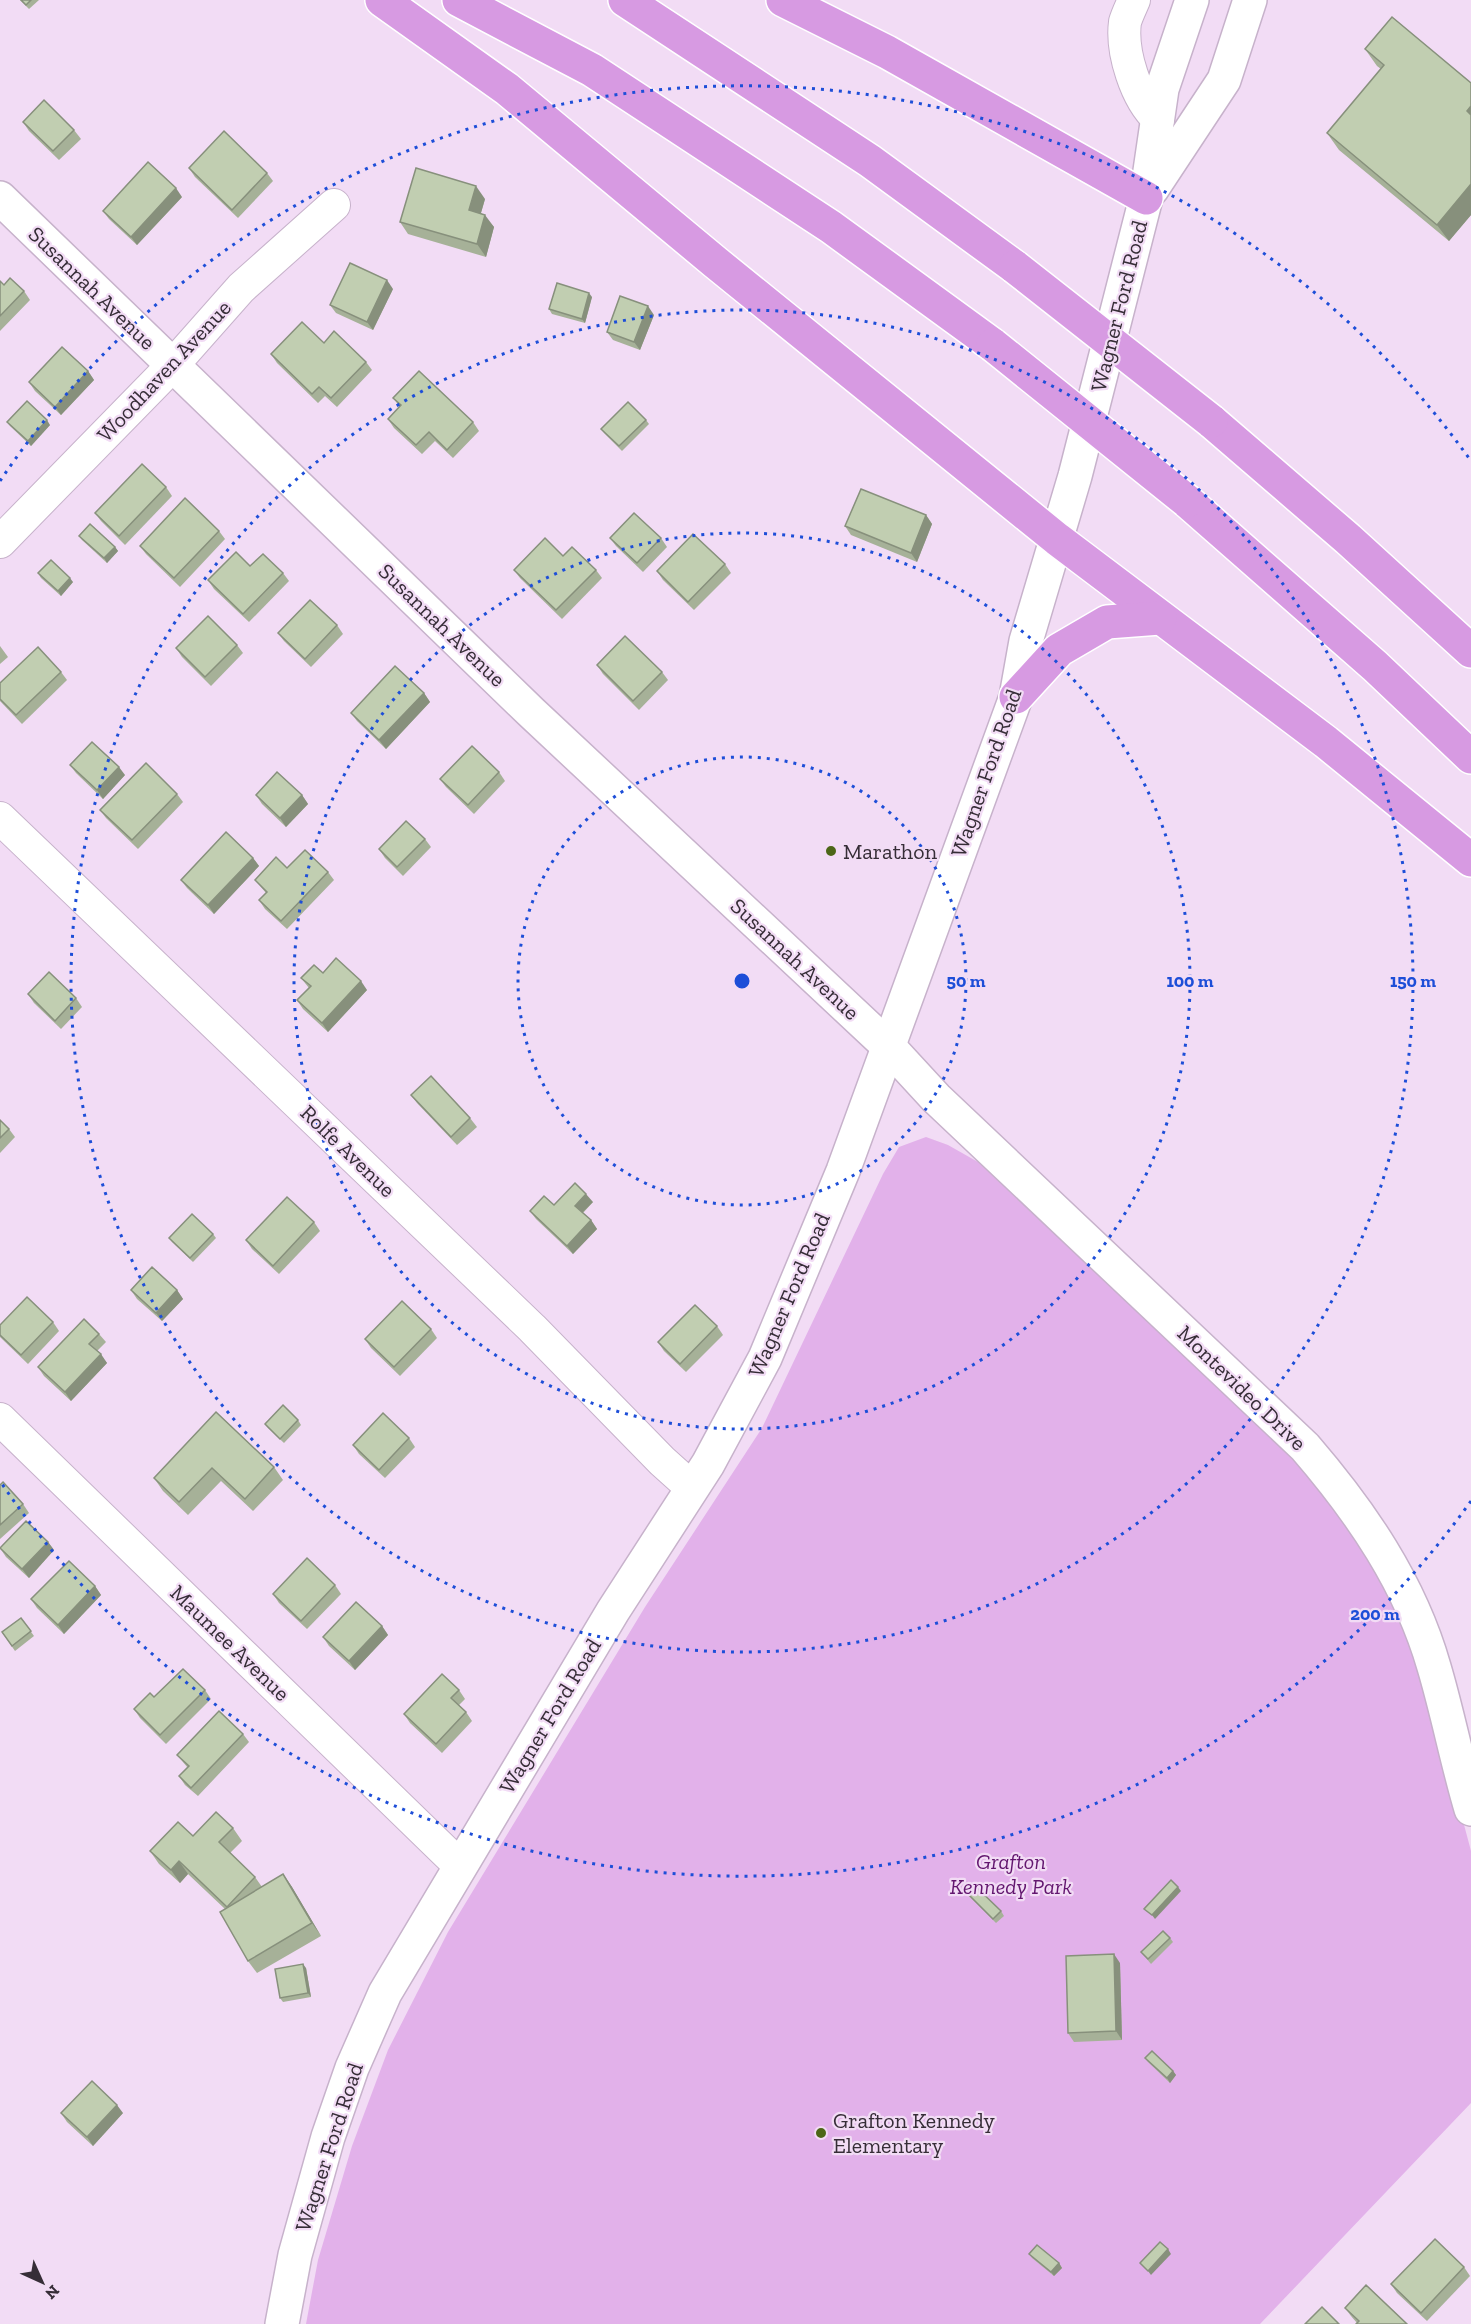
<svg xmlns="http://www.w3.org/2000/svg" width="1471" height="2324" font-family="'Zilla Slab',serif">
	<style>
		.green { fill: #e2b1ea }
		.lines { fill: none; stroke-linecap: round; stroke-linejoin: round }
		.street-casing { stroke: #c7b2cb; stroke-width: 34 }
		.secondary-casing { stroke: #c7b2cb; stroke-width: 36 }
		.highway-casing { stroke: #fff; stroke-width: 36 }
		.street { stroke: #fff; stroke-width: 32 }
		.secondary { stroke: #fff; stroke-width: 33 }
		.highway { stroke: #d79ae2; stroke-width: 33 }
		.highway-bridge-casing { stroke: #fff; stroke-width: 36; stroke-linecap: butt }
		.highway-bridge { stroke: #d79ae2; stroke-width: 33 }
		.wall { fill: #a6b198 }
		.shaded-wall { fill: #87907c }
		.building { fill: #c1ceb1; stroke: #87907c; stroke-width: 1.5 }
		.ring { fill: none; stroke: #1d4ed8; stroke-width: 3; stroke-dasharray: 3 6 }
		.poi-dot { fill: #4c6617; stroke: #f2dcf5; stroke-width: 2 }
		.labels { text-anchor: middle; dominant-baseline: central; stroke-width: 4.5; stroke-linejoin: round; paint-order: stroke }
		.street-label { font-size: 22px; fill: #362d37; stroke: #f2dcf5 }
		.poi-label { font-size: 22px; fill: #362d37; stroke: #f2dcf5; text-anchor: start }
		.park-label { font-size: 22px; font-style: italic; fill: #63166f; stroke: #f2dcf5 }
		.centre { fill: #1d4ed8; stroke: #f2dcf5; stroke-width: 3 }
		.ring-label { font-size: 18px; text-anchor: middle; font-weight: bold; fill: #1d4ed8; stroke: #f2dcf5; stroke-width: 4.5; stroke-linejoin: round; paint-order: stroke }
	</style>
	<rect width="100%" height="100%" fill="#f2dcf5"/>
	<path class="green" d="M926,1137l22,8 30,17 299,279 73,85 52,94 40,122 29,109v252l-211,221h-954l12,-64 34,-114 36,-96 60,-118 197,-325 117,-179 121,-254 16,-27z"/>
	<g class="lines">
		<g class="street-casing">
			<g id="street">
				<path d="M1134,0c-3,7 -7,15 -9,22 -4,30 11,77 33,97"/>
				<path d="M0,542l172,-176 69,-78 93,-83"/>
				<path d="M0,818l532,510 130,133 30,27"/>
				<path d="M0,1419l460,447"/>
			</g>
		</g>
		<g class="secondary-casing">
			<g id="secondary">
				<path d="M1152,189l72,-109 26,-80"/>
				<path d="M0,198l531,514 358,335 47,51 369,349c56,65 105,136 129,220 14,47 23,95 37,142"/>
				<path d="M282,2324l13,-69 33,-118 24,-69 33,-75 228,-382 95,-147 57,-106 78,-187 173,-474 10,-56 49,-165 71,-278 16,-109 30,-89"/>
			</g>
		</g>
		<g class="highway-casing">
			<g id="highway">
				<path d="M382,0l125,89 208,173 342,277 269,203 145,118"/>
				<path d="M459,0l133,70 239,157 162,118"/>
				<path d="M625,0l245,161 145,106"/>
				<path d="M783,0l104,52 259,146"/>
				<path d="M1211,421l137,118 123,112"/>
				<path d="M1187,501l188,165 96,91"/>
				<path d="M1016,697l43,-47 48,-28 53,-4"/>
			</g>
		</g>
		<use href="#street" class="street"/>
		<use href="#secondary" class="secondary"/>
		<use href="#highway" class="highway"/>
		<g class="highway-bridge-casing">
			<g id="highway-bridge">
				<path d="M1015,267l196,154"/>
				<path d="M993,345l194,156"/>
			</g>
		</g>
		<use href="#highway-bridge" class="highway-bridge"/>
	</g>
	<g class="wall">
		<path d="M20,0h19l-10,9z"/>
		<path d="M1365,49l106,34v132l-22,26 -110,-91 -12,-17 54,-64 -4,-3z"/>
		<path d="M23,122l51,8 7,9 -22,21 -30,-29z"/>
		<path d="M189,168l78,5 6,8 -35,37 -43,-41z"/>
		<path d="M182,197l-45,48 -28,-26 -6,-8z"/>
		<path d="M485,199l-4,14 13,14 -8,30 -78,-23 -8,-12z"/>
		<path d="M0,281l4,4 20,6 6,9 -30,31z"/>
		<path d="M393,289l-20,41 -37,-17 -6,-8z"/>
		<path d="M592,297l-7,26 -33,-9 -3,-5z"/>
		<path d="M654,315l-14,35 -27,-10 -6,-8z"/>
		<path d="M324,343l42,19 6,8 -35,37 -12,-11 -7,7 -41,-40 -6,-9z"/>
		<path d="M88,371l6,9 -33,35 -26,-24 -6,-9z"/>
		<path d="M393,398l80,24 6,9 -26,27 -18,-17 -13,13 -28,-26 -6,-9 12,-12z"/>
		<path d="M646,420l3,4 -27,27 -18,-18 -3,-4z"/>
		<path d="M7,422l43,3 -19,21 -21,-20z"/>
		<path d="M166,487l6,9 -47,49 -24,-24 -6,-8z"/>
		<path d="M926,515l6,9 -15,38 -66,-27 -6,-9z"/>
		<path d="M219,531l6,8 -45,48 -34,-33 -6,-8z"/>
		<path d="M79,536l36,11 3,4 -11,12 -25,-23z"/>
		<path d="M610,538h51l6,9 -24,25 -27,-26z"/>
		<path d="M563,556l33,14 6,8 -40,41 -42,-41 -6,-8z"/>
		<path d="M725,564l6,9 -37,37 -31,-30 -6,-9z"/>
		<path d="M250,566l33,7 6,8 -40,41 -35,-33 -6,-9z"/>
		<path d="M38,573l35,9 -12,14 -20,-18z"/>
		<path d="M337,625l6,9 -32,33 -27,-26 -6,-8z"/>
		<path d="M237,645l6,8 -32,33 -29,-29 -6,-9z"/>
		<path d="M0,646l8,11 -8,7z"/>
		<path d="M597,665l65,7 6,8 -29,30 -36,-36z"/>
		<path d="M61,672l6,8 -45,44 -22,-23v-18z"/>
		<path d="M424,693l6,9 -44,47 -29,-28 -6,-8z"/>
		<path d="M70,765l55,10 -22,24 -27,-26z"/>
		<path d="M499,772l6,9 -31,33 -28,-27 -6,-8z"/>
		<path d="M177,794l6,8 -45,47 -32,-31 -6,-8z"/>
		<path d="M256,795h46l6,9 -22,23 -24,-23z"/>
		<path d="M425,839l6,8 -28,29 -18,-18 -6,-9z"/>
		<path d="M253,858l6,8 -45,48 -27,-26 -6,-8z"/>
		<path d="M287,868l41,4 6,8 -47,49 -22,-20 -6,-9 7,-7 -11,-13z"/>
		<path d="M323,973l44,17 -39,42 -25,-23 -6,-9 12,-12 -8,-10z"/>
		<path d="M28,994l48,4 6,9 -21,22 -27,-26z"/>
		<path d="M411,1095l59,23 7,9 -20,18 -40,-42z"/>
		<path d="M0,1120l9,9 6,8 -15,16z"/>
		<path d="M593,1202l-10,11 8,7 6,9 -24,25 -37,-35 -6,-8 24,-6z"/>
		<path d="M314,1222l6,9 -41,43 -27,-25 -6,-9z"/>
		<path d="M213,1234l3,4 -23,24 -21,-20 -3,-4z"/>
		<path d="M131,1290h46l6,9 -21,22 -25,-22z"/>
		<path d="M53,1322l6,9 -31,33 -28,-27v-12z"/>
		<path d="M717,1326l6,9 -37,37 -22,-21 -6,-9z"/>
		<path d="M431,1329l6,9 -37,38 -29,-28 -6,-9z"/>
		<path d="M99,1334l7,8 -9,9 10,12 -36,38 -27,-25 -6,-9z"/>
		<path d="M216,1412l58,55 9,13 -30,31 -32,-30 -33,34 -25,-24 -9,-13z"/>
		<path d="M298,1420l3,5 -17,18 -16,-15 -3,-4z"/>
		<path d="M409,1438l6,9 -30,31 -26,-24 -6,-9z"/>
		<path d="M0,1485l23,19 6,9 -29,26z"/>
		<path d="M48,1542l6,8 -25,28 -23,-21 -6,-9z"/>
		<path d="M335,1585l6,9 -34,35 -28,-26 -6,-9z"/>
		<path d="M95,1586l6,9 -37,39 -27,-26 -6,-9z"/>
		<path d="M21,1618l13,18 -19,15 -13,-19z"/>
		<path d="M382,1626l6,9 -33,35 -26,-24 -6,-9z"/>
		<path d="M205,1690l6,9 -45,45 -26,-26 -6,-9 20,-12z"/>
		<path d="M459,1690l6,9 -6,6 7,7 6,9 -30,32 -32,-30 -6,-9z"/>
		<path d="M243,1734l6,8 -51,54 -13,-11 -6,-9 9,-8 -11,-13z"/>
		<path d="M233,1828l9,13 -12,12 25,24 7,10 21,-13 9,13 29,49 -64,37 -9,-12 -23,-52 -37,-35 -8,9 -21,-19 -9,-13 43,-15z"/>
		<path d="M966,1892l35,19 3,5 -8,7 -27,-27z"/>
		<path d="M1170,1938l3,4 -22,22 -10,-12z"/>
		<path d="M1120,1963l2,77 -48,2 -6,-9z"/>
		<path d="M306,1968l5,29 -28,5 -3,-4z"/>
		<path d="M1145,2058l28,13 3,4 -6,8 -22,-21z"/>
		<path d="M61,2113h62l-30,33 -26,-24z"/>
		<path d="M1029,2254l30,9 3,5 -8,8 -22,-18z"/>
		<path d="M1464,2267l6,9 -43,45 -30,-28 -6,-9z"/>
		<path d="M1345,2308l62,16 -50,-1 -6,-7z"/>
	</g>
	<g class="shaded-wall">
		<path d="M1471,106v11l-4,-6z"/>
		<path d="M1471,184v31l-22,26 -12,-16z"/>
		<path d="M476,186l9,13 -7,24 -9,-13z"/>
		<path d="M176,188l6,9 -45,48 -6,-8z"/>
		<path d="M485,215l9,12 -8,30 -9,-13z"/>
		<path d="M387,280l6,9 -20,41 -6,-8z"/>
		<path d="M589,293l3,4 -7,26 -3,-4z"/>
		<path d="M648,306l6,9 -14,35 -6,-8z"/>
		<path d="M88,371l6,9 -33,35 -6,-8z"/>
		<path d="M47,420l3,5 -19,21 -3,-5z"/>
		<path d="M926,515l6,9 -15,38 -6,-9z"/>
		<path d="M115,547l3,4 -11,12 -3,-5z"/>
		<path d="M70,578l3,4 -12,14 -3,-5z"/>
		<path d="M424,693l6,9 -44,47 -7,-9z"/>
		<path d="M119,767l6,8 -22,24 -6,-9z"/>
		<path d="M302,795l6,9 -22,23 -6,-9z"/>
		<path d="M253,858l6,8 -45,48 -6,-9z"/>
		<path d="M361,981l6,9 -39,42 -6,-9z"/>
		<path d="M586,1194l7,8 -12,12 -6,-8z"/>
		<path d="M591,1220l6,9 -24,25 -6,-8z"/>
		<path d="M177,1290l6,9 -21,22 -6,-8z"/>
		<path d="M101,1354l6,9 -36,38 -6,-9z"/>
		<path d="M48,1542l6,8 -25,28 -7,-9z"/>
		<path d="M95,1586l6,9 -37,39 -6,-9z"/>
		<path d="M382,1626l6,9 -33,35 -6,-9z"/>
		<path d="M179,1861l9,13 -8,9 -9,-13z"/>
		<path d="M283,1874l9,13 29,49 -9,-13z"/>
		<path d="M1178,1887l3,4 -26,28 -3,-4z"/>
		<path d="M1114,1954l6,9 2,77 -6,-9z"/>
		<path d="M303,1964l3,4 5,29 -3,-4z"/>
		<path d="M1173,2071l3,4 -6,8 -3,-5z"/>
		<path d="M117,2105l6,8 -30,33 -6,-9z"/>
		<path d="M1168,2249l3,5 -20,21 -3,-4z"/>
		<path d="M1059,2263l3,5 -8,8 -3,-4z"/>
	</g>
	<g class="building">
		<path d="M21,0h10l-5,5z"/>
		<path d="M1392,17l79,66v23l-4,5 4,4v69l-34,41 -110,-92 57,-68 -19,-16z"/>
		<path d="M44,100l30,30 -21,21 -30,-29z"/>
		<path d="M224,131l43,42 -35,37 -43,-42z"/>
		<path d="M148,162l28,26 -45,49 -28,-26z"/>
		<path d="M416,168l60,18 -7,24 16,5 -8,29 -77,-22z"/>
		<path d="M350,263l37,17 -20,42 -37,-17z"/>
		<path d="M10,278l14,13 -24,25v-35l4,4z"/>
		<path d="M557,283l32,10 -7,26 -33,-10z"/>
		<path d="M620,296l28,10 -14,36 -27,-10z"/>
		<path d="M302,322l22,21 10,-12 32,31 -35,36 -12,-11 -7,7 -41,-40z"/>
		<path d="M62,347l26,24 -33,36 -26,-25z"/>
		<path d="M419,371l54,51 -26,28 -18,-18 -13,13 -28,-26 13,-14 -8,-7z"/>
		<path d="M27,401l20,19 -19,21 -21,-19z"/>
		<path d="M628,402l18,18 -27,26 -18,-17z"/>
		<path d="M142,464l24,23 -47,49 -24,-23z"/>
		<path d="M861,489l65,26 -15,38 -66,-27z"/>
		<path d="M185,498l34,33 -45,47 -34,-32z"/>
		<path d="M634,513l27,25 -24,25 -27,-25z"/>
		<path d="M90,524l25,23 -11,11 -25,-22z"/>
		<path d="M693,534l32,30 -37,38 -31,-31z"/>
		<path d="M545,538l18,18 9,-9 24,23 -40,40 -42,-40z"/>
		<path d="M236,552l14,14 13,-12 20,19 -40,41 -35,-34z"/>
		<path d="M51,560l19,18 -12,13 -20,-18z"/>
		<path d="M310,600l27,25 -32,34 -27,-26z"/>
		<path d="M208,616l29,29 -32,32 -29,-29z"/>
		<path d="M625,636l37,36 -29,29 -36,-36z"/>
		<path d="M38,647l23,25 -45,43 -16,-16v-16z"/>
		<path d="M395,666l29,27 -45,47 -28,-27z"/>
		<path d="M92,742l27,25 -22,23 -27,-25z"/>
		<path d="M472,746l27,26 -31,33 -28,-26z"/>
		<path d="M146,763l31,31 -45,46 -32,-30z"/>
		<path d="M277,772l25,23 -22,23 -24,-23z"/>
		<path d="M406,821l19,18 -28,28 -18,-18z"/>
		<path d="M226,832l27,26 -45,47 -27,-25z"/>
		<path d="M305,850l23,22 -47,49 -22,-21 8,-8 -12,-12 21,-23 11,11z"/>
		<path d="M336,958l25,23 -39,42 -25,-23 14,-14 -10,-8 13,-13 9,8z"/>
		<path d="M49,972l27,26 -21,23 -27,-27z"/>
		<path d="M431,1076l39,42 -19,19 -40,-42z"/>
		<path d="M0,1120l9,9 -9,9z"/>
		<path d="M575,1183l11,11 -11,12 16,14 -24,26 -37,-35 14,-15 10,9z"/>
		<path d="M287,1197l27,25 -41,44 -27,-26z"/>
		<path d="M192,1214l21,20 -23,24 -21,-20z"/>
		<path d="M152,1267l25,23 -21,23 -25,-23z"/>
		<path d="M27,1297l26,25 -32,33 -21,-20v-10z"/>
		<path d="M402,1301l29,28 -37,38 -29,-28z"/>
		<path d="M695,1305l22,21 -37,38 -22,-22z"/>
		<path d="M84,1319l15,15 -10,10 12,10 -36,38 -27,-25z"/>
		<path d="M283,1405l15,15 -18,19 -15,-15z"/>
		<path d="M216,1412l58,55 -29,32 -33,-31 -33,34 -25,-24z"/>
		<path d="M383,1413l26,25 -30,32 -26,-25z"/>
		<path d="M3,1482l20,22 -23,21v-40z"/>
		<path d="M26,1521l22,21 -26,27 -22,-21z"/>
		<path d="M307,1558l28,27 -34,36 -28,-27z"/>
		<path d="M69,1561l26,25 -37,39 -27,-26z"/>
		<path d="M356,1602l26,24 -33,35 -26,-24z"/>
		<path d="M21,1618l10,13 -19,15 -10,-14z"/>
		<path d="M183,1669l22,21 -45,45 -26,-26 16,-16 4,4z"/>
		<path d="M442,1674l17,16 -8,8 15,14 -30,32 -32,-30z"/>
		<path d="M219,1711l24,23 -52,54 -12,-12 10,-10 -12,-11z"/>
		<path d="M216,1812l17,16 -14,14 36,35 -28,30 -48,-46 -8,9 -21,-19 28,-29 15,14z"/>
		<path d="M283,1874l29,49 -64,38 -28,-49z"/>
		<path d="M1171,1880l7,7 -26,28 -8,-6z"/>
		<path d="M973,1884l28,27 -8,8 -27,-27z"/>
		<path d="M1163,1931l7,7 -22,21 -7,-7z"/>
		<path d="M1114,1954l2,77 -48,2 -2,-77z"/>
		<path d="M303,1964l5,29 -28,5 -5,-29z"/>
		<path d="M1152,2051l21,20 -6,7 -22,-20z"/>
		<path d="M92,2081l25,24 -30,32 -26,-24z"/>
		<path d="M1435,2239l29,28 -43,46 -30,-29z"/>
		<path d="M1160,2242l8,7 -20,22 -8,-8z"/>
		<path d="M1037,2245l22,18 -8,9 -22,-18z"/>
		<path d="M1366,2285l41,39h-51l3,-3 -14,-13z"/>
		<path d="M1322,2307l17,17h-34z"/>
	</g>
	<g class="ring">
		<circle cx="742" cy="981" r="224"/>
		<circle cx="742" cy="981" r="448"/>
		<circle cx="742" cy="981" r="671"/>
		<path d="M1471 1501A895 895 0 0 1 0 1481M0 481A895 895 0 0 1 1471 461"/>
	</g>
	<g class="poi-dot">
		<circle cx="831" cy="851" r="6"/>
		<circle cx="821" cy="2133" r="6"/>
	</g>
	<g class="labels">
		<g class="street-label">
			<text transform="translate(92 288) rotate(44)">Susannah Avenue</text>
			<text transform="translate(1119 306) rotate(-76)">Wagner Ford Road</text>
			<text transform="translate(164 371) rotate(-47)">Woodhaven Avenue</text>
			<text transform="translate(442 625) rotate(44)">Susannah Avenue</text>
			<text transform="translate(986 773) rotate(-71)">Wagner Ford Road</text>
			<text transform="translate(795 959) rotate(43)">Susannah Avenue</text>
			<text transform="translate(348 1151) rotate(44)">Rolfe Avenue</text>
			<text transform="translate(789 1295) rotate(-67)">Wagner Ford Road</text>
			<text transform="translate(1242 1388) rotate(44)">Montevideo Drive</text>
			<text transform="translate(230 1643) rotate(44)">Maumee Avenue</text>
			<text transform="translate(550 1716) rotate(-59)">Wagner Ford Road</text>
			<text transform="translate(329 2147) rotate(-72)">Wagner Ford Road</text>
		</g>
		<g class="poi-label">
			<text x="843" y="851">Marathon</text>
			<text x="833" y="2120">Grafton Kennedy<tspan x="833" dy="25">Elementary</tspan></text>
		</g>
		<g class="park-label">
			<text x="1011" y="1861">Grafton<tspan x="1011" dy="25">Kennedy Park</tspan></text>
		</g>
	</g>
	<circle cx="742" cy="981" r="9" class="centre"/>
	<g class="ring-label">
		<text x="966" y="987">50 m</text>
		<text x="1190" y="987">100 m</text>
		<text x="1413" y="987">150 m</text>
		<text x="1375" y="1620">200 m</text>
	</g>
	<g transform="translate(42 2282) rotate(135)" stroke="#f2dcf5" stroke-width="4.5" paint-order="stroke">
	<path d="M0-4.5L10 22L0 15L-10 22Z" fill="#362d37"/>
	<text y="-9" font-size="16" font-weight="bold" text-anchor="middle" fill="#362d37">N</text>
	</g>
</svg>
